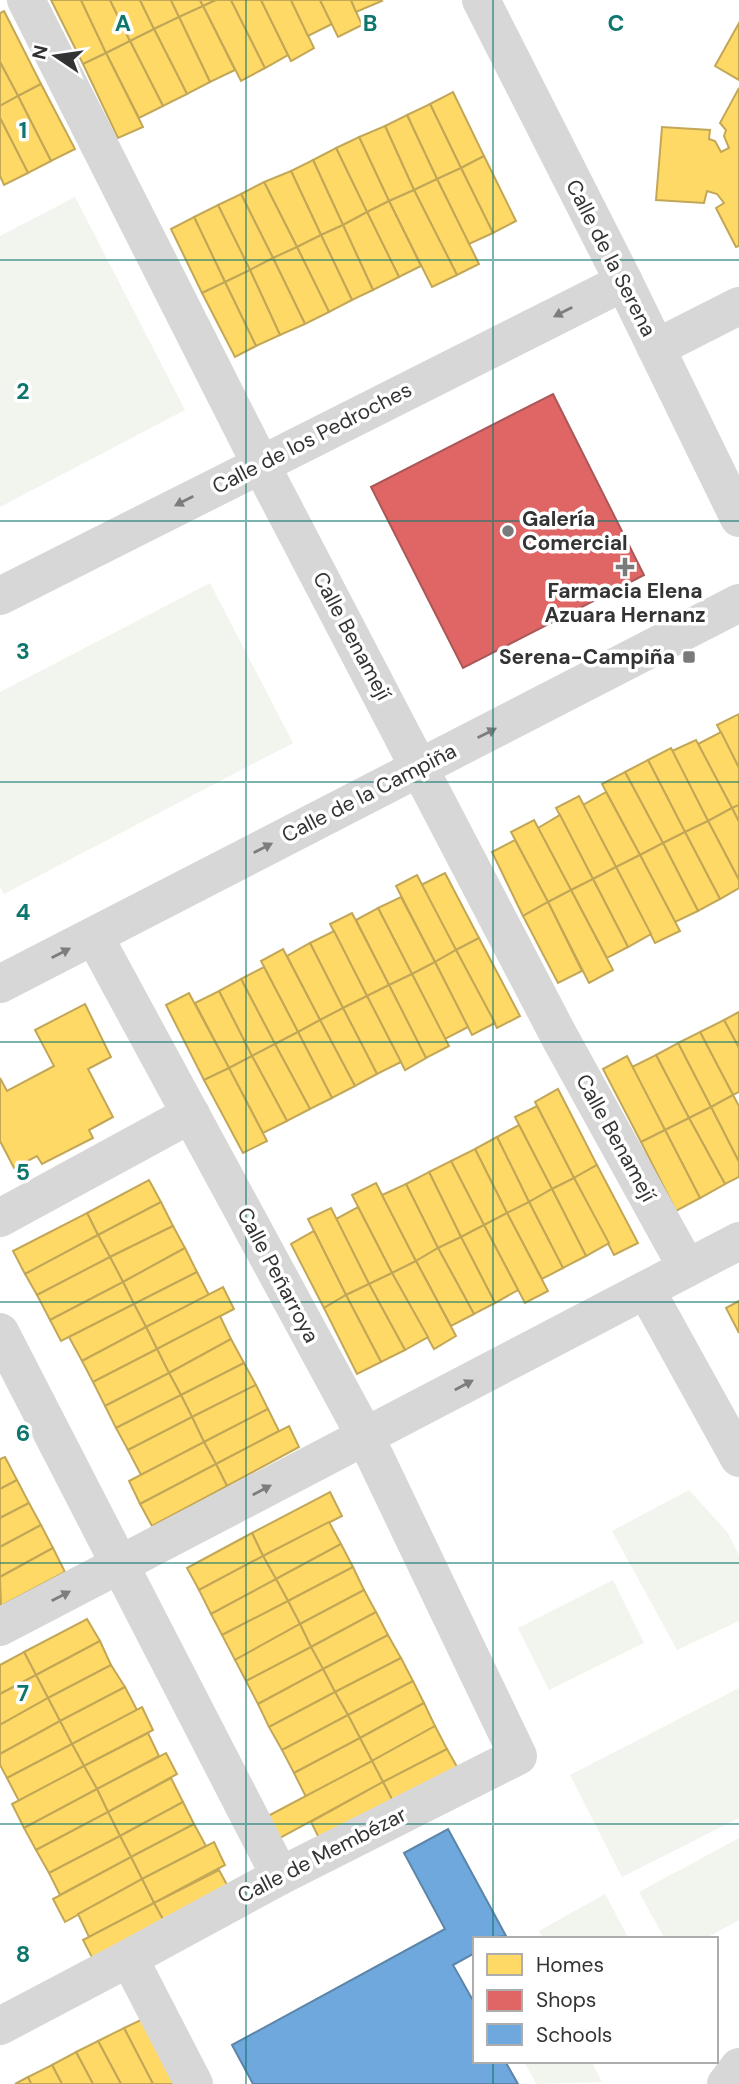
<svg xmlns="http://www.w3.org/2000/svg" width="739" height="2084" font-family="'DM Sans',sans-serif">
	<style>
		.green { fill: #f1f5ed }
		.homes { fill: #ffd966; stroke: #c2a757; stroke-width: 2 }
		.shops { fill: #e06666; stroke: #ac5757; stroke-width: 2 }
		.schools { fill: #6fa8dc; stroke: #5d85a9; stroke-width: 2 }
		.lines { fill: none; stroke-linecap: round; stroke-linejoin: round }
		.minor { stroke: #d7d7d7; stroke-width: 38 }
		.oneway { fill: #7d7d7d }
		.grid { fill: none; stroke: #0f766e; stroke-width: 2; stroke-opacity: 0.55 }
		.poi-dot { fill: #7a7a7a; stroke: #fff; stroke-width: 2.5 }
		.labels { text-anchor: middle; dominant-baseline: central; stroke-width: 7; stroke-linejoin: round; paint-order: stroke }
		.street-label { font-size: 21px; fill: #333; stroke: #fff }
		.poi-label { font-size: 21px; font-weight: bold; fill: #333; stroke: #fff; text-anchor: start }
		.grid-label { font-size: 23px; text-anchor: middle; font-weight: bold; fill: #0f766e; stroke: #fff; stroke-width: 7; stroke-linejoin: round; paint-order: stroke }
	</style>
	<rect width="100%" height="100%" fill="#fff"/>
	<g class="green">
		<path d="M75,197l110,213 -185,97v-271z"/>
		<path d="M210,583l83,160 -289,151 -4,-7v-195z"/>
		<path d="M689,1490l39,43 11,22v66l-62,29 -65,-119z"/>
		<path d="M613,1580l31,63 -95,47 -31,-62z"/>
		<path d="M739,1688v130l-117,59 -52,-102z"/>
		<path d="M739,1838v82l-35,19h-39l-26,-47z"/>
		<path d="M605,1894l24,45h-85l-5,-8z"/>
		<path d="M524,2061h67l11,21 -66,2z"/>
	</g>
	<g class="homes">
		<path d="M51,0h30l25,53 -23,11z"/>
		<path d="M81,0h29l20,41 -24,12z"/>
		<path d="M110,0h30l14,29 -24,12z"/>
		<path d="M140,0h31l8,17 -25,12z"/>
		<path d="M171,0h29l3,6 -24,11z"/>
		<path d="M200,0h16l-13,6z"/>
		<path d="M216,0h15l34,68 -24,13 -38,-75z"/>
		<path d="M231,0h30l27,55 -23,13z"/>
		<path d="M261,0h30l23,48 -23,13z"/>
		<path d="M291,0h29l12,24 -24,12z"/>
		<path d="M320,0h31l11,25 -24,12z"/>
		<path d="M351,0h30l1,1 -26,11z"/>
		<path d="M203,6l32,64 -25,12 -31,-65z"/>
		<path d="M4,11l37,73 -23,12 -18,-34v-49z"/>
		<path d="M179,17l31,65 -23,12 -33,-65z"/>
		<path d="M739,23v57l-24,-14z"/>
		<path d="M154,29l33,65 -24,12 -33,-65z"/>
		<path d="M130,41l33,65 -24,12 -33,-65z"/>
		<path d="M106,53l37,74 -25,11 -35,-74z"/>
		<path d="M0,62l18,34 -18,10z"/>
		<path d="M41,84l34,65 -24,12 -33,-65z"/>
		<path d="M739,88v158l-3,1 -20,-39 8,-5 -7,-9 -10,-3 -3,12 -48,-3 6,-73 48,3 -1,9 6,2 6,11 8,-4 -5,-12 2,-6 -6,-7z"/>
		<path d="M453,92l31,64 -23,12 -31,-64z"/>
		<path d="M18,96l33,65 -23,12 -28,-55v-12z"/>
		<path d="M430,104l31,64 -24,11 -30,-64z"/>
		<path d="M407,115l30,64 -23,11 -29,-64z"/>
		<path d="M0,118l28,55 -24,12 -4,-9z"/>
		<path d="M385,126l29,64 -25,11 -30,-64z"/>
		<path d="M359,137l30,64 -22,11 -31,-64z"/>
		<path d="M336,148l31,64 -24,13 -30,-65z"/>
		<path d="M484,156l32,65 -23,12 -32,-65z"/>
		<path d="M313,160l30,65 -22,10 -30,-64z"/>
		<path d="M461,168l32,65 -24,11 -32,-65z"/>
		<path d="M291,171l30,64 -24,12 -33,-65z"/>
		<path d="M437,179l42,85 -22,11 -43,-85z"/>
		<path d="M264,182l33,65 -24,11 -32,-64z"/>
		<path d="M414,190l43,85 -25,12 -43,-86z"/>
		<path d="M241,194l32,64 -23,12 -32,-65z"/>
		<path d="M389,201l32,65 -22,11 -32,-65z"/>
		<path d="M218,205l32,65 -25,12 -31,-65z"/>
		<path d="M367,212l32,65 -26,13 -30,-65z"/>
		<path d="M194,217l31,65 -23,11 -31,-64z"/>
		<path d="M343,225l30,65 -21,10 -31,-65z"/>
		<path d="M321,235l31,65 -23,12 -32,-65z"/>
		<path d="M297,247l32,65 -24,12 -32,-66z"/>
		<path d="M273,258l32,66 -25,11 -30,-65z"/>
		<path d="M250,270l30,65 -24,11 -31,-64z"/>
		<path d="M225,282l31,64 -21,11 -33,-64z"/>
		<path d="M739,714v54l-22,-43z"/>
		<path d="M721,732l18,36v37l-7,3 -34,-64z"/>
		<path d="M696,740l36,68 -24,13 -36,-70z"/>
		<path d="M671,748l37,73 -23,11 -37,-72z"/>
		<path d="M648,760l37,72 -22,11 -38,-71z"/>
		<path d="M625,772l38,71 -23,12 -38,-71z"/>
		<path d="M606,792l34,63 -24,12 -33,-62z"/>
		<path d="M579,796l37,71 -23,12 -37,-71z"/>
		<path d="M739,805v17l-7,-14z"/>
		<path d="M732,808l7,14v58l-31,-59z"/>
		<path d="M560,815l33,64 -22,11 -33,-62z"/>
		<path d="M534,820l37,70 -23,12 -37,-70z"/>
		<path d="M708,821l31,59v8l-19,11 -35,-67z"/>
		<path d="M685,832l35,67 -22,12 -35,-68z"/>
		<path d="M515,840l33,62 -25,14 -31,-64z"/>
		<path d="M663,843l35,68 -23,11 -35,-67z"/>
		<path d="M640,855l40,76 -25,12 -39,-76z"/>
		<path d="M616,867l35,67 -23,13 -35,-68z"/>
		<path d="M445,873l34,65 -23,12 -35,-65z"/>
		<path d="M417,875l39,75 -21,12 -39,-76z"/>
		<path d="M593,879l35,68 -21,11 -36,-68z"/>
		<path d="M571,890l42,80 -24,13 -41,-81z"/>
		<path d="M401,897l34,65 -23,12 -34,-66z"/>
		<path d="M548,902l34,69 -24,12 -35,-67z"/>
		<path d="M378,908l34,66 -23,11 -33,-65z"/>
		<path d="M352,913l37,72 -22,11 -37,-72z"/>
		<path d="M334,931l33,65 -24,12 -33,-65z"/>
		<path d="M479,938l41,78 -23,12 -41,-78z"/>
		<path d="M310,943l33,65 -23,12 -33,-64z"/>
		<path d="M283,949l37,71 -22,12 -37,-71z"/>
		<path d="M456,950l39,73 -23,12 -37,-73z"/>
		<path d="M435,962l33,65 -23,12 -33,-65z"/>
		<path d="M264,967l34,65 -23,12 -34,-65z"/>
		<path d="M412,974l37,72 -23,12 -37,-73z"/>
		<path d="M241,979l34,65 -23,12 -33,-65z"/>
		<path d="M389,985l37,73 -21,12 -38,-74z"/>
		<path d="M219,991l33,65 -23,12 -34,-65z"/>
		<path d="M189,993l40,75 -25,12 -38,-75z"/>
		<path d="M367,996l34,66 -24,12 -34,-66z"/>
		<path d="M85,1004l26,53 -23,12 25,48 -24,13 4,8 -51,26 -5,-8 -23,12 -14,-27v-63l7,13 47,-25 -19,-36z"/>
		<path d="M343,1008l34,66 -22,12 -35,-66z"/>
		<path d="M739,1012v36l-15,-28z"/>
		<path d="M320,1020l35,66 -23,12 -34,-66z"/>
		<path d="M724,1020l15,28v44l-6,3 -33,-63z"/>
		<path d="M298,1032l34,66 -22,11 -35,-65z"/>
		<path d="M700,1032l33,63 -22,12 -33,-64z"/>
		<path d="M678,1043l33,64 -22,11 -33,-63z"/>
		<path d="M275,1044l35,65 -23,12 -35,-65z"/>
		<path d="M656,1055l33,63 -24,12 -33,-63z"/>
		<path d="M252,1056l35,65 -24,12 -34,-65z"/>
		<path d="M627,1056l38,74 -24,12 -38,-73z"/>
		<path d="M229,1068l38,73 -24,12 -39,-73z"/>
		<path d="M558,1089l39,76 -23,13 -39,-76z"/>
		<path d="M733,1095l6,11v56l-28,-55z"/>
		<path d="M537,1106l37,72 -22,11 -37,-72z"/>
		<path d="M711,1107l28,55v15l-14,7 -36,-66z"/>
		<path d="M689,1118l36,66 -25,14 -35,-68z"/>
		<path d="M519,1125l33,64 -23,13 -32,-65z"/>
		<path d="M665,1130l35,68 -24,13 -35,-69z"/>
		<path d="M497,1137l32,65 -22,11 -32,-64z"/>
		<path d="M475,1149l32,64 -23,12 -33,-64z"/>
		<path d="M451,1161l33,64 -23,12 -32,-65z"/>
		<path d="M597,1165l41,78 -24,12 -40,-77z"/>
		<path d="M429,1172l32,65 -23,11 -32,-64z"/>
		<path d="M574,1178l35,65 -23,13 -34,-67z"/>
		<path d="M149,1180l12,22 -63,33 -11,-22z"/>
		<path d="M376,1183l40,78 -24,12 -40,-78z"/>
		<path d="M406,1184l32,64 -22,13 -34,-66z"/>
		<path d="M552,1189l34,67 -23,12 -34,-66z"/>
		<path d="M161,1202l12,24 -63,31 -12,-22z"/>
		<path d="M529,1202l34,66 -21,11 -35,-66z"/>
		<path d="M358,1207l34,66 -23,11 -33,-65z"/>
		<path d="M331,1208l38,76 -23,11 -38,-76z"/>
		<path d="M87,1213l11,22 -73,39 -12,-23z"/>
		<path d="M507,1213l41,78 -23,12 -41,-78z"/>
		<path d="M484,1225l34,65 -23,13 -34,-66z"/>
		<path d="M173,1226l12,22 -62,34 -13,-25z"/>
		<path d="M314,1231l32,64 -22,13 -33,-64z"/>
		<path d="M98,1235l12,22 -73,38 -12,-21z"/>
		<path d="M461,1237l34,66 -21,11 -36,-66z"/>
		<path d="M185,1248l12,24 -63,32 -11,-22z"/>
		<path d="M438,1248l36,66 -23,12 -35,-65z"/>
		<path d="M110,1257l13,25 -73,38 -13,-25z"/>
		<path d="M416,1261l40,75 -22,13 -42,-76z"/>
		<path d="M197,1272l12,23 -63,32 -12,-23z"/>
		<path d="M392,1273l36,64 -23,13 -36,-66z"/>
		<path d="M123,1282l11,22 -73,37 -11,-21z"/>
		<path d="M369,1284l36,66 -24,12 -35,-67z"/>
		<path d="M223,1287l11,22 -77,40 -11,-22z"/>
		<path d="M346,1295l35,67 -24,12 -33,-66z"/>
		<path d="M739,1301v32l-13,-25z"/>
		<path d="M134,1304l12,23 -64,34 -13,-24z"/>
		<path d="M220,1316l11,23 -62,34 -12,-24z"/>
		<path d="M146,1327l11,22 -64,33 -11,-21z"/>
		<path d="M231,1339l13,24 -63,32 -12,-22z"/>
		<path d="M157,1349l12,24 -64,33 -12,-24z"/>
		<path d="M244,1363l12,22 -64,32 -11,-22z"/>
		<path d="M169,1373l12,22 -65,33 -11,-22z"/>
		<path d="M256,1385l12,24 -64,33 -12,-25z"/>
		<path d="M181,1395l11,22 -64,33 -12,-22z"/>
		<path d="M268,1409l11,22 -63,33 -12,-22z"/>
		<path d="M192,1417l12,25 -63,33 -13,-25z"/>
		<path d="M289,1426l10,21 -72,39 -11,-22z"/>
		<path d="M204,1442l12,22 -76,40 -11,-23z"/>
		<path d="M5,1457l12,23 -17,9v-30z"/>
		<path d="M216,1464l11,22 -75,40 -12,-22z"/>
		<path d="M17,1480l12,23 -29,15v-29z"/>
		<path d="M330,1492l12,24 -79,40 -11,-23z"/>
		<path d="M29,1503l12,22 -41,22v-29z"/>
		<path d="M329,1522l12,22 -65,35 -13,-23z"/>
		<path d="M41,1525l12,23 -53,29v-30z"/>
		<path d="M252,1533l11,23 -64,34 -12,-22z"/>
		<path d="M341,1544l12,23 -65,34 -12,-22z"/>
		<path d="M53,1548l12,24 -64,34 -1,-29z"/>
		<path d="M263,1556l13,23 -65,35 -12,-24z"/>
		<path d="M353,1567l11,23 -64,34 -12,-23z"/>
		<path d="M276,1579l12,22 -66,34 -11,-21z"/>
		<path d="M364,1590l12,22 -65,35 -11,-23z"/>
		<path d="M288,1601l12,23 -65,36 -13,-25z"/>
		<path d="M376,1612l12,23 -65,34 -12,-22z"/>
		<path d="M87,1619l13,22 -64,34 -12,-23z"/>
		<path d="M300,1624l11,23 -65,34 -11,-21z"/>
		<path d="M388,1635l13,23 -66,34 -12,-23z"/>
		<path d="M100,1641l11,24 -63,33 -12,-23z"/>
		<path d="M311,1647l12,22 -65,35 -12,-23z"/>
		<path d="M24,1652l12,23 -36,19v-29z"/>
		<path d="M401,1658l12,23 -65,34 -13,-23z"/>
		<path d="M111,1665l14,22 -65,34 -12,-23z"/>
		<path d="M323,1669l12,23 -66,35 -11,-23z"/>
		<path d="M36,1675l12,23 -48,27v-31z"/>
		<path d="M413,1681l11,22 -64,35 -12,-23z"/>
		<path d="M125,1687l12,23 -65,34 -12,-23z"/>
		<path d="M335,1692l13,23 -66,35 -13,-23z"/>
		<path d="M48,1698l12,23 -60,33v-29z"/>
		<path d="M424,1703l11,23 -63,35 -12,-23z"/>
		<path d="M142,1707l11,23 -69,36 -12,-22z"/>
		<path d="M348,1715l12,23 -66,35 -12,-23z"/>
		<path d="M60,1721l12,23 -65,34 -7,-13v-11z"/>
		<path d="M435,1726l12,23 -64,33 -11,-21z"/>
		<path d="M148,1733l11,23 -62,33 -13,-23z"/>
		<path d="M360,1738l12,23 -66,36 -12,-24z"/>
		<path d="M72,1744l12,22 -65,35 -12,-23z"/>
		<path d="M447,1749l13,23 -64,35 -13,-25z"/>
		<path d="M166,1753l11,21 -69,38 -11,-23z"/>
		<path d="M372,1761l11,21 -103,56 -12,-22z"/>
		<path d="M84,1766l13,23 -73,39 -12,-24z"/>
		<path d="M171,1778l12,24 -63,34 -12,-24z"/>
		<path d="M383,1782l13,25 -74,37 -11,-22z"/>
		<path d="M97,1789l11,23 -72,38 -12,-22z"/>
		<path d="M183,1802l11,22 -63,33 -11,-21z"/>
		<path d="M108,1812l12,24 -71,37 -13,-23z"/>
		<path d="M194,1824l12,22 -64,33 -11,-22z"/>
		<path d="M120,1836l11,21 -71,38 -11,-22z"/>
		<path d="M214,1842l11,23 -71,38 -12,-24z"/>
		<path d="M131,1857l11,22 -77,43 -12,-23z"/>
		<path d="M219,1870l12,22 -65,33 -12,-22z"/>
		<path d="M142,1879l12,24 -65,34 -11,-23z"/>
		<path d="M154,1903l12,22 -71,38 -12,-23z"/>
		<path d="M145,2018l31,66h-23l-29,-56z"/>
		<path d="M124,2028l29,56h-32l-23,-43z"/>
		<path d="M98,2041l23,43h-28l-17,-32z"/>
		<path d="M76,2052l17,32h-31l-10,-19z"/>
		<path d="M52,2065l10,19h-31l-3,-7z"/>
		<path d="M28,2077l3,7h-16z"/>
	</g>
	<path class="shops" d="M553,394l91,181 -181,93 -92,-181z"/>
	<path class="schools" d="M448,1829l58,107 -31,3v14l-22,12 22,39v57h30l13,23h-265l-21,-39 213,-116 -41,-76z"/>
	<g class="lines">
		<g class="minor">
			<path d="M26,0l234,463 299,573 128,232"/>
			<path d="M481,0l143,282 115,236"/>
			<path d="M656,348l83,-42"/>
			<path d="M0,596l624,-314"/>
			<path d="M94,936l271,500 153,320 -238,120 -151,82 65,126"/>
			<path d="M0,984l739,-381"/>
			<path d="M0,1218l191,-104"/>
			<path d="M646,1290l93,168"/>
			<path d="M0,1332l280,544"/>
			<path d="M0,1627l739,-386"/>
			<path d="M0,2026l129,-68"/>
			<path d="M726,2084l13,-17"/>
		</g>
	</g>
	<defs><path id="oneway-solid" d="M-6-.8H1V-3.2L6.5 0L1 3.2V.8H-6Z" transform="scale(1.75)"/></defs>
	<g class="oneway">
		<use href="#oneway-solid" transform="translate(563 312) rotate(153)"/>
		<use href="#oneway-solid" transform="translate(184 501) rotate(153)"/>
		<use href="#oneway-solid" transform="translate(487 733) rotate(-27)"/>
		<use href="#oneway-solid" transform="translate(263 848) rotate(-27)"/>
		<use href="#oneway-solid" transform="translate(61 953) rotate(-27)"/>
		<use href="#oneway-solid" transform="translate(464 1385) rotate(-28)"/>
		<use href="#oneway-solid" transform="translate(262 1490) rotate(-28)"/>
		<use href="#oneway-solid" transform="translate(61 1596) rotate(-27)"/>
	</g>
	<path class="grid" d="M246,0v2084M493,0v1939M0,260h739M0,521h739M0,782h739M0,1042h739M0,1302h739M0,1563h739M0,1824h739M493,2061v23"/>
	<g class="poi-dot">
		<circle cx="508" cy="531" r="7"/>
		<path d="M621.5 556.5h7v7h7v7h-7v7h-7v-7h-7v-7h7z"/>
		<rect x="682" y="650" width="14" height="14" rx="3.5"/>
	</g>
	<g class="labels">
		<g class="street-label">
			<text transform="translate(611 258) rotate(63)">Calle de la Serena</text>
			<text transform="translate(312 438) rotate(-27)">Calle de los Pedroches</text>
			<text transform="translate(352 636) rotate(62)">Calle Benamejí</text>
			<text transform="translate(369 793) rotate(-27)">Calle de la Campiña</text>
			<text transform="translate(616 1138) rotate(61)">Calle Benamejí</text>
			<text transform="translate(278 1275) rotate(62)">Calle Peñarroya</text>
			<text transform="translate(322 1855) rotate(-27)">Calle de Membézar</text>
		</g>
		<g class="poi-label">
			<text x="522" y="519">Galería<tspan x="522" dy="24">Comercial</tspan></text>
			<text x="625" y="591" text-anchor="middle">Farmacia Elena<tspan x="625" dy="24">Azuara Hernanz</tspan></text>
			<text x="675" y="657" text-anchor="end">Serena-Campiña</text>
		</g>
	</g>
	<g class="grid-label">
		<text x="123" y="31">A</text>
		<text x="370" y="31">B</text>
		<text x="616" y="31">C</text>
		<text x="23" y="138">1</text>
		<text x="23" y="399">2</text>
		<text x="23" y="659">3</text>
		<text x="23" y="920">4</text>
		<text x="23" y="1180">5</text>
		<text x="23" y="1441">6</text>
		<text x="23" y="1701">7</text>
		<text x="23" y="1962">8</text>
	</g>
	<rect x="473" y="1937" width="245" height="126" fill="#ffffff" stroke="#adadad" stroke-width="2"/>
	<rect x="487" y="1954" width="35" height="21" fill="#ffd966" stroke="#adadad" stroke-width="2"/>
	<text x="536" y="1972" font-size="21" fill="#333333">Homes</text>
	<rect x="487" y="1990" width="35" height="21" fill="#e06666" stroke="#adadad" stroke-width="2"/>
	<text x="536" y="2007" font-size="21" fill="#333333">Shops</text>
	<rect x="487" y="2024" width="35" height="21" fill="#6fa8dc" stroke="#adadad" stroke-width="2"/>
	<text x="536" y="2042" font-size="21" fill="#333333">Schools</text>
	<g transform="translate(56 56) rotate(283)" stroke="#ffffff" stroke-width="5" paint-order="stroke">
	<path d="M0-5L12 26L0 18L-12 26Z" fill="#333333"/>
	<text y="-10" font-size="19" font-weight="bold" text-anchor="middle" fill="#333333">N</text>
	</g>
</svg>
